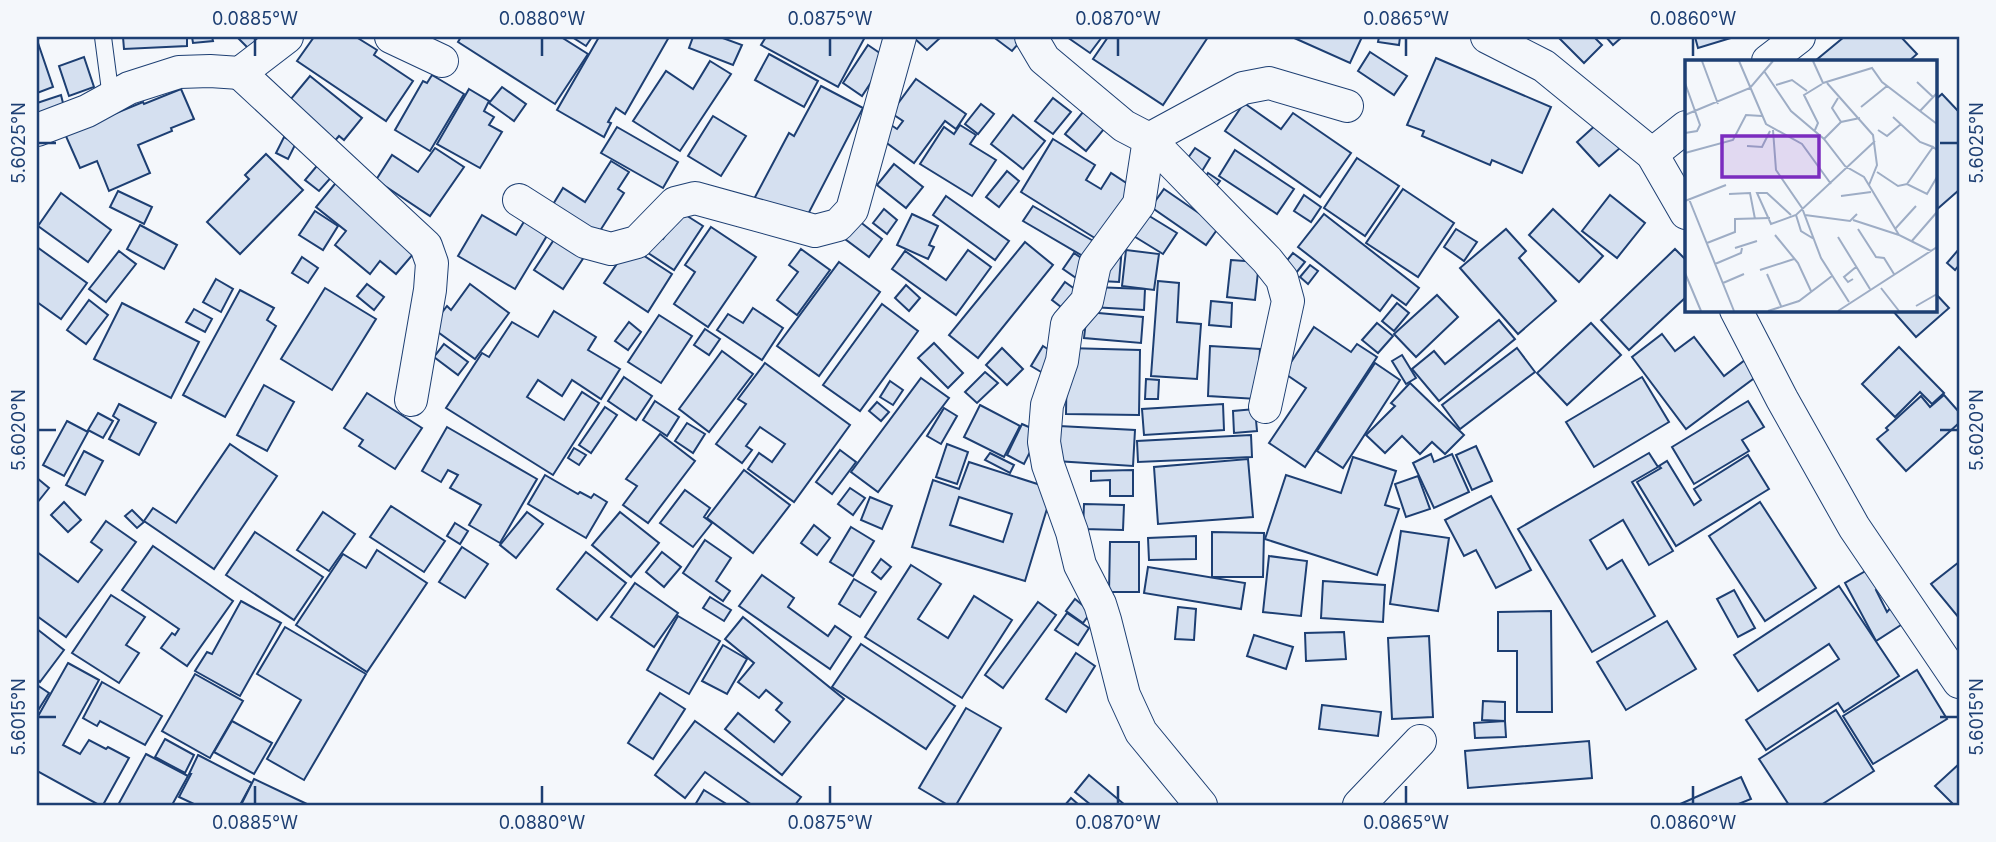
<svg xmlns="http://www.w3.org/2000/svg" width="1996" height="842" font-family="Inter,sans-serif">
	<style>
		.building { fill: #d5e0f0; stroke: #1d3f73; stroke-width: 2; fill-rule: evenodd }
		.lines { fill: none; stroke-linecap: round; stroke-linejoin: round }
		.service-casing { stroke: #1d3f73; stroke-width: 18 }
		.minor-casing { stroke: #1d3f73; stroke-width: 34 }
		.service { stroke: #f4f7fb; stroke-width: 16 }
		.minor { stroke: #f4f7fb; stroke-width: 32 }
		.ticks { fill: none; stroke: #1d3f73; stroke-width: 2.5 }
		.inset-road { fill: none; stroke: #9eadc5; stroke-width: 2 }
		.view { fill: #7b2cbf; fill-opacity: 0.15; stroke: #7b2cbf; stroke-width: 3.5 }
		.inset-edge { fill: none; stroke: #1d3f73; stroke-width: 3.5 }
		.neatline { fill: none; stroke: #1d3f73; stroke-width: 2.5 }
		.ticks-label { font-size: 18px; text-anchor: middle; fill: #1d3f73 }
	</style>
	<rect width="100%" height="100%" fill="#f4f7fb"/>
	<g class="building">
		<path d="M123,37h64v9l-63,3z"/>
		<path d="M192,37h20l1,4 -20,2z"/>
		<path d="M237,37h32l-16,16z"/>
		<path d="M314,37h42l21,13 -3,5 39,26 -27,40 -89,-60z"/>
		<path d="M461,37h100l27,17 -33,50 -97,-62z"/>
		<path d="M572,37h20l-6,9z"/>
		<path d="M599,37h70l-44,77 -9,-6 -8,14 3,1 -7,14 -47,-27z"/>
		<path d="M693,37h27l22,8 -9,20 -44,-17z"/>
		<path d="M766,37h99l-27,50 -77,-42z"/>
		<path d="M913,37h28l-14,13z"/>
		<path d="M998,37h26l-12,14 -16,-12z"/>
		<path d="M1067,37h35l-12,16z"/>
		<path d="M1108,37h100l-45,68 -70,-46z"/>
		<path d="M1292,37h70l-12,26z"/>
		<path d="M1379,37h21l-1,8 -21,-3z"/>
		<path d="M1558,37h36l8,8 -18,18z"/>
		<path d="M1606,37h16l-9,8z"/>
		<path d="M1695,37h39l-36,11z"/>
		<path d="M1844,37h57l16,17 -8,7h-94z"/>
		<path d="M37,40l16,47 -16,6z"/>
		<path d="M868,45l19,13 -25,38 -19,-13z"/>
		<path d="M1370,52l37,24 -13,19 -36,-24z"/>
		<path d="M769,54l49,27 -14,26 -49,-27z"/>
		<path d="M84,57l10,30 -25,9 -10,-30z"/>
		<path d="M1436,58l115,49 -29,66 -30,-13 -2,5 -68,-29 2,-5 -17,-6z"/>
		<path d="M710,61l21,13 -51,77 -47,-30 33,-50 27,18z"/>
		<path d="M432,75l32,19 -34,57 -35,-21 28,-49 4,2z"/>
		<path d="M310,76l52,42 -18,22 -5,-4 -7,8 -47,-38z"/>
		<path d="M916,79l50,35 -10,15 -11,-8 -31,42 -34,-25 11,-13 6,4 6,-8 -12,-8z"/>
		<path d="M821,86l42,22 -60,116 -49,-25 35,-66 5,3z"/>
		<path d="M502,87l24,17 -12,17 -25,-18z"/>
		<path d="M181,89l13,30 -23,9 1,3 -34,14 12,28 -41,18 -12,-30 -17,7 -15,-34 78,-32 1,2z"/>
		<path d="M469,89l20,12 -5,10 10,6 -5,8 13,7 -22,36 -43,-24z"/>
		<path d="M1942,94l17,18v78l-24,21v-111z"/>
		<path d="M61,95l4,16 -28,9v-17z"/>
		<path d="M1053,98l18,14 -18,22 -18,-13z"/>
		<path d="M1244,103l37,26 12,-16 58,40 -31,44 -95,-66z"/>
		<path d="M981,104l13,10 -16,20 -13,-10z"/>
		<path d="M1083,112l21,17 -18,22 -21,-17z"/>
		<path d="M1013,115l32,26 -22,28 -32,-25z"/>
		<path d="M713,116l33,20 -25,40 -33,-20z"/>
		<path d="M1598,123l22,25 -21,18 -22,-24z"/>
		<path d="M960,125l16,10 -6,9 26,16 -24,36 -52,-32 24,-37 10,7z"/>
		<path d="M617,127l61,35 -15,26 -62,-35z"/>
		<path d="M284,137l12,6 -8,16 -12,-6z"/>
		<path d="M1053,139l42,26 -9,15 15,9 10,-16 29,19 -34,53 -85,-53z"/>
		<path d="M435,148l29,19 -34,49 -54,-36 16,-25 26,17z"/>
		<path d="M1195,148l15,10 -11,18 -16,-11z"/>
		<path d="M1235,150l59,39 -17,25 -58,-38z"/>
		<path d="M266,154l37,36 -63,64 -33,-32 42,-43 -4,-4z"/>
		<path d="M1357,158l42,28 -34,50 -41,-28z"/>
		<path d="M321,161l14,12 -16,18 -14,-11z"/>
		<path d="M611,161l18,11 -11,17 6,4 -26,41 -46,-28 11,-18 22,14z"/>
		<path d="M894,164l29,23 -17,21 -29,-23z"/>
		<path d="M1007,171l12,10 -20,26 -13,-10z"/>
		<path d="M1208,173l12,8 -11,15 -11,-7z"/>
		<path d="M339,179l81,67 -24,28 -16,-13 -10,13 -35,-29 11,-14 -30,-24z"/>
		<path d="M1164,189l55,38 -13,18 -55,-38z"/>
		<path d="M1403,189l51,34 -36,54 -52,-34z"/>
		<path d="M118,191l34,16 -8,17 -34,-17z"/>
		<path d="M61,193l50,37 -23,32 -50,-36z"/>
		<path d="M1304,195l17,12 -10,15 -17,-11z"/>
		<path d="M1610,195l35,28 -28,35 -35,-27z"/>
		<path d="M946,196l63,45 -14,19 -62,-45z"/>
		<path d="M1033,206l69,40 -9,16 -70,-41z"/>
		<path d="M884,209l13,11 -10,14 -14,-11z"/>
		<path d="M1553,209l50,47 -24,26 -50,-47z"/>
		<path d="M315,211l23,15 -15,24 -24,-15z"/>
		<path d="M681,212l22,14 -29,44 -32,-21 11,-16 10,6z"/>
		<path d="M912,214l26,12 -9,19 5,2 -6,12 -31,-14z"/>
		<path d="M1146,214l31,19 -14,21 -31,-19z"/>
		<path d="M1324,214l95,74 -13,17 -14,-10 -12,16 -82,-64z"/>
		<path d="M482,215l34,20 9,-15 23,14 -33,55 -57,-33z"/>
		<path d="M859,221l23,18 -13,18 -24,-18z"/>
		<path d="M140,225l37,20 -13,24 -37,-20z"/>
		<path d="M711,227l45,30 -48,70 -34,-23 21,-32 -10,-7z"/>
		<path d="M1456,229l21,13 -13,19 -20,-14z"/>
		<path d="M1506,229l20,22 -7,7 37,43 -38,33 -58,-66z"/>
		<path d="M559,232l29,19 -25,38 -29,-19z"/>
		<path d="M1025,242l28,23 -75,93 -29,-23z"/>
		<path d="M629,246l43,28 -24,38 -44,-29z"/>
		<path d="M37,247l50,36 -26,36 -24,-17z"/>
		<path d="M1122,247l-3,35 -18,-1z"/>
		<path d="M801,249l29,21 -33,45 -20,-15 21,-28 -9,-7z"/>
		<path d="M1675,249l11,11v37l-57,53 -28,-30z"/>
		<path d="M1959,249v16l-4,5 -8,-7z"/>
		<path d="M968,250l23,17 -35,48 -64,-46 13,-18 41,29z"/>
		<path d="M1126,250l33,4 -5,36 -32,-4z"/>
		<path d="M119,251l17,13 -30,38 -17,-13z"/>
		<path d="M1074,253l16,11 -11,16 -16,-11z"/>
		<path d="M1293,253l12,9 -9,11 -12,-9z"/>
		<path d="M302,257l16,11 -10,15 -16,-10z"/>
		<path d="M1231,260l28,2 -4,38 -28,-3z"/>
		<path d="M839,262l41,30 -61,84 -42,-30z"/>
		<path d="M1310,265l8,6 -10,13 -8,-7z"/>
		<path d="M216,279l17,10 -12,23 -18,-10z"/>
		<path d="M1158,281l21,2 -2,39 24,2 -4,55 -46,-3z"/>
		<path d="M1065,282l14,10 -14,18 -13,-10z"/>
		<path d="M367,284l17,13 -10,13 -17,-14z"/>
		<path d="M470,284l39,29 -34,46 -44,-32 16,-21 4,4z"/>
		<path d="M906,285l14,13 -11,13 -14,-13z"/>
		<path d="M1093,287l52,2 -1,21 -53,-3z"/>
		<path d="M325,288l51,31 -44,71 -51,-31z"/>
		<path d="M240,290l34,18 -7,12 9,6 -51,91 -42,-22z"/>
		<path d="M1935,293l14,15 -33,29 -24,-27h43z"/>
		<path d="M1437,295l21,22 -42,40 -22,-23z"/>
		<path d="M89,300l19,15 -22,29 -19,-14z"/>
		<path d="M1211,301l21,2 -1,24 -22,-2z"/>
		<path d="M122,303l77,39 -28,56 -77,-39z"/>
		<path d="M1397,303l12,10 -15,18 -12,-10z"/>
		<path d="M882,304l36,27 -58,80 -37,-26z"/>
		<path d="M753,308l30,20 -21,32 -45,-30 11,-16 15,9z"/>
		<path d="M194,309l18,10 -7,13 -19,-10z"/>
		<path d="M554,311l42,26 -8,13 32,19 -19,30 -29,-19 -10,16 -24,-16 -11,17 37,23 18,-28 17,11 -46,72 -107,-67 36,-55 7,4 23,-35 26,15z"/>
		<path d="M1087,312l56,5 -2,26 -57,-5z"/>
		<path d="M659,315l33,21 -31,47 -33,-21z"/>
		<path d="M1499,320l16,19 -76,62 -27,-32 22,-18 11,13z"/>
		<path d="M629,322l12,10 -13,18 -13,-9z"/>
		<path d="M1377,323l16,13 -15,17 -16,-13z"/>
		<path d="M1591,323l30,32 -54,50 -30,-32z"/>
		<path d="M1314,327l37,25 6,-8 20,13 -72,110 -36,-24 37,-55 -22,-15z"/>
		<path d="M705,329l15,10 -11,16 -15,-10z"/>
		<path d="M1662,334l13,17 19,-14 30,39 21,-16 12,16 -71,53 -54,-72z"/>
		<path d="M934,343l29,30 -15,15 -30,-30z"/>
		<path d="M444,344l24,18 -10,13 -24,-18z"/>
		<path d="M1043,346l17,11 -12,19 -17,-10z"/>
		<path d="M1210,346l50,3 -3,50 -49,-3z"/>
		<path d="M1899,347l45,46 -12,11 -12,-12 -25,25 -33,-33z"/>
		<path d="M1002,348l21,21 -16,16 -21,-20z"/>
		<path d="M1067,348l73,2 -1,65 -73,-1z"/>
		<path d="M1517,348l18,24 -75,57 -18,-24z"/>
		<path d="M722,351l31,23 -44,58 -30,-23z"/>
		<path d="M1402,355l14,23 -10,6 -14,-23z"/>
		<path d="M765,363l85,62 -56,77 -46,-33 11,-16 13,9 13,-18 -25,-17 -14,19 6,4 -10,13 -26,-19 30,-40 -8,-5z"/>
		<path d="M1375,363l25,17 -57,88 -26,-17z"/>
		<path d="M985,372l13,11 -21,20 -12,-11z"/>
		<path d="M624,377l28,19 -16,24 -28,-19z"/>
		<path d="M1642,377l27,45 -75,45 -28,-45z"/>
		<path d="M921,378l28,20 -71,94 -27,-20z"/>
		<path d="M1146,379l13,1 -1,19h-13z"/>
		<path d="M890,381l13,9 -10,15 -13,-8z"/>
		<path d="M1410,383l54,52 -19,19 -13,-12 -12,12 -18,-18 -17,17 -19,-18 29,-29 -4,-3z"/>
		<path d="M264,385l30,17 -27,49 -30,-16z"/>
		<path d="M367,393l55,35 -27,41 -36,-23 4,-6 -19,-12z"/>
		<path d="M1944,395l15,17v11l-53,48 -29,-32 11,-9 -2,-2 35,-32 9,11z"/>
		<path d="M655,401l24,16 -12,19 -24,-16z"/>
		<path d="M1748,401l16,26 -22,13 7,11 -55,33 -22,-37z"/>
		<path d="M877,402l12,10 -8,9 -12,-10z"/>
		<path d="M119,404l37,19 -17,32 -30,-16 10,-19 -6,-4z"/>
		<path d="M1223,404l1,26 -80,5 -2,-26z"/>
		<path d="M980,405l40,21 -16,31 -40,-20z"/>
		<path d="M605,407l12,8 -26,38 -12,-8z"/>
		<path d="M944,408l13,8 -16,28 -14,-8z"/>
		<path d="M1255,409l2,22 -23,2 -1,-22z"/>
		<path d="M98,413l15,8 -10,17 -15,-8z"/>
		<path d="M67,421l21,11 -24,44 -21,-11z"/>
		<path d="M687,423l18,11 -12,19 -18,-12z"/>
		<path d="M1022,424l18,8 -16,32 -17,-9z"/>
		<path d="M1059,426l76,4 -2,36 -77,-5z"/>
		<path d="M447,427l90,52 -37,64 -31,-18 12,-20 -31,-17 8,-13 -10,-5 -7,12 -19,-11z"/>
		<path d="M660,434l35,27 -47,62 -25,-18 14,-19 -11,-7z"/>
		<path d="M1251,435l1,22 -114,5 -1,-21z"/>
		<path d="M230,444l47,32 -63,93 -70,-48 9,-13 23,15z"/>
		<path d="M947,444l21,8 -11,32 -21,-7z"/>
		<path d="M1476,446l16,35 -20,9 -16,-35z"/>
		<path d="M574,448l12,7 -7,10 -11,-7z"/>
		<path d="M840,450l16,12 -24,32 -16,-12z"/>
		<path d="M84,451l19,10 -18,34 -19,-10z"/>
		<path d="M990,453l24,12 -4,8 -25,-13z"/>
		<path d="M1649,453l9,14 -26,15 41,69 -24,14 -26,-45 -33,20 17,29 15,-9 33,56 -63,36 -74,-123z"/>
		<path d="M1431,454l3,8 18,-8 17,38 -35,16 -21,-45z"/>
		<path d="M1748,455l21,34 -93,57 -39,-64 24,-14 -2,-2 8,-5 27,44 7,-5 -7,-11z"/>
		<path d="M1353,457l43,14 -11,34 14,4 -22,66 -112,-36 21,-64 55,18z"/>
		<path d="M1248,459l5,58 -95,7 -4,-57z"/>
		<path d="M969,462l84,27 -28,92 -113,-34 21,-67 26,9zM959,497l53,17 -9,28 -53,-17z"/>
		<path d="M744,470l46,35 -37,48 -46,-35z"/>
		<path d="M1133,470v26h-23v-16l-19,1v-10z"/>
		<path d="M545,475l33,19 2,-2 11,6 3,-4 13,8 -21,36 -58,-34z"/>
		<path d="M1418,476l12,33 -24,8 -11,-33z"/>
		<path d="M37,478l12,10 -12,15z"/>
		<path d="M850,488l15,10 -12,17 -15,-11z"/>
		<path d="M685,490l25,18 -6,9 8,6 -19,24 -33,-24z"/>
		<path d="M1491,496l40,74 -35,18 -20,-38 -12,6 -19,-36z"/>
		<path d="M870,497l22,9 -10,23 -21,-9z"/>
		<path d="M64,502l17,18 -13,12 -17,-17z"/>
		<path d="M1760,502l56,86 -51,33 -56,-85z"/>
		<path d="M1084,504l40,1 -1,25 -40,-1z"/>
		<path d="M391,506l54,35 -21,31 -54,-35z"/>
		<path d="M132,510l12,12 -7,6 -12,-12z"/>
		<path d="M323,512l32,22 -26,37 -32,-21z"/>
		<path d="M527,512l16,12 -27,34 -16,-13z"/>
		<path d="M620,512l39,31 -28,34 -39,-32z"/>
		<path d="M106,521l30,21 -70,95 -29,-21v-64l41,30 24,-32 -11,-8z"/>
		<path d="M455,523l13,8 -8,13 -13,-8z"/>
		<path d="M814,525l16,13 -13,17 -16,-12z"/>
		<path d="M851,527l23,14 -21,35 -23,-14z"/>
		<path d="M1401,531l48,7 -11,73 -48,-7z"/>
		<path d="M255,532l68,45 -29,43 -68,-45z"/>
		<path d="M1212,532l52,1 -1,44h-51z"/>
		<path d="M1196,536v23l-47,1 -1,-22z"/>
		<path d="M705,540l26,18 -15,23 14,10 -7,10 -40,-28z"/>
		<path d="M1110,542h29v50h-30z"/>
		<path d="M153,546l80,55 -46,65 -26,-18 11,-15 3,2 4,-6 -57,-39z"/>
		<path d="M462,547l26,17 -23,34 -26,-16z"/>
		<path d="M377,550l50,33 -60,89 -71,-47 47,-71 23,14z"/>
		<path d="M586,552l40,31 -29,37 -40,-31z"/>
		<path d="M662,552l19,15 -17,20 -18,-15z"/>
		<path d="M1269,556l38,5 -6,55 -38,-4z"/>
		<path d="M881,559l10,8 -10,12 -9,-7z"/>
		<path d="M1959,562v56l-28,-34z"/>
		<path d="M911,565l30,19 -23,35 30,19 26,-42 38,24 -50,78 -97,-61z"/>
		<path d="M1148,567l97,16 -4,26 -97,-16z"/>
		<path d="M1869,569l14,18 -7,3 11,22 6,-7 11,18 -28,18 -31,-58z"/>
		<path d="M762,575l32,23 -6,9 40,29 7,-10 16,11 -21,32 -91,-63z"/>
		<path d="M854,579l22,13 -16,25 -21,-13z"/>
		<path d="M1323,581l62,4 -2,37 -62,-4z"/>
		<path d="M635,583l43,30 -24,34 -43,-30z"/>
		<path d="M1839,586l60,90 -55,36 -6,-9 -72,47 -20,-30 93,-61 -10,-15 -71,47 -24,-36z"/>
		<path d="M1734,590l21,38 -17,9 -21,-38z"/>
		<path d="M111,595l34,22 -19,28 13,8 -20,30 -47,-30z"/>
		<path d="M710,597l21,13 -7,11 -21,-13z"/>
		<path d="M1075,599l16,13 -8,11 -17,-12z"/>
		<path d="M241,601l40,22 -41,73 -45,-25 12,-19 5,2z"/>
		<path d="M1038,602l18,13 -53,73 -18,-13z"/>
		<path d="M1178,607l18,2 -2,31 -19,-1z"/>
		<path d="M1551,611l1,101h-35v-61h-19v-39z"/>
		<path d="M1067,613l22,15 -11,17 -23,-15z"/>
		<path d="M678,616l42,25 -31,53 -42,-24z"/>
		<path d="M743,617l101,82 -62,76 -57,-46 13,-16 36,29 16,-20 -14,-12 6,-7 -16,-13 -7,8 -21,-16 16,-19 -29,-24z"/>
		<path d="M1667,621l29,48 -70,41 -29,-48z"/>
		<path d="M285,627l81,47 -62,106 -37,-21 34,-59 -44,-26z"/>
		<path d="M37,629l27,21 -24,32 -3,-3z"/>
		<path d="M1344,632l2,27 -40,2 -1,-28z"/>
		<path d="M1254,635l39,12 -7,22 -39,-13z"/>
		<path d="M1429,636l4,81 -41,2 -4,-81z"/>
		<path d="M861,644l94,62 -29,43 -94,-62z"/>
		<path d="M723,645l24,14 -20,35 -25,-13z"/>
		<path d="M1076,653l19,13 -29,46 -20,-13z"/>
		<path d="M68,663l31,17 -36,65 17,9 9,-14 17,9 2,-2 21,11 -26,47h-4l-62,-34v-53z"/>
		<path d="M1917,670l30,49 -74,45 -30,-48z"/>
		<path d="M195,674l48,27 -33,57 -48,-27z"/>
		<path d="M102,682l60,34 -17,29 -45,-24 -3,5 -14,-8z"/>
		<path d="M37,685l12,8 -12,19z"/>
		<path d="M660,693l25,16 -32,50 -25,-16z"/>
		<path d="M1483,701l22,1v19l-23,-1z"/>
		<path d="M1322,705l59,7 -3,24 -59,-7z"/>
		<path d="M966,708l35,20 -45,77h-8l-29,-17z"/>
		<path d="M1836,710l38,61 -53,34h-32l-30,-46z"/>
		<path d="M232,721l40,22 -18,31 -40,-22z"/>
		<path d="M695,721l106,76 -6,8h-43l-47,-33 -20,26 -30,-23z"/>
		<path d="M1505,721l1,16 -31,1 -1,-15z"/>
		<path d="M165,739l29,16 -9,18 -30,-16z"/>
		<path d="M1589,741l3,37 -124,10 -3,-37z"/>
		<path d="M146,754l42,22 -16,29h-54z"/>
		<path d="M198,755l54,28 -12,22h-44l-17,-8 12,-23h-2z"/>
		<path d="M1959,764v41h-5l-19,-19z"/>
		<path d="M1089,775l36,30h-34l-16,-13z"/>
		<path d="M1741,777l10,22 -15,6h-58z"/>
		<path d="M254,779l55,26h-68z"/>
		<path d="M704,790l24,15h-33z"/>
		<path d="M1071,798l8,7h-14z"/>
	</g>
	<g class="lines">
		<g class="service-casing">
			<path id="service" d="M103,37l8,61"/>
		</g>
		<g class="minor-casing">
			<g id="minor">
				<path d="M391,37l51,24"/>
				<path d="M1031,37l13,22 80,67 25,13 -10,65 -44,60 -8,37 -20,23 -5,37 -15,44 -3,37 4,23 24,67 8,33 20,39 5,16 19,75 17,37 60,73"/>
				<path d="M1487,37l57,29 108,88 34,59"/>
				<path d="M1768,61l31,-24"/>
				<path d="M240,73l186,173 6,17 -2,27 -19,110"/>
				<path d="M37,130l50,-19 42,-23 50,-16 31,-1 30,2 47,-36"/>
				<path d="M1652,154l34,-27"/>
				<path d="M519,200l66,42 26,7 26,-7 38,-39 20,-5 120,33 23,-6 14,-15 48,-173"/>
				<path d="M1736,310l46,89 72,128 105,155"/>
				<path d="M1265,407l23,-106 -6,-22 -15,-19 -118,-121 94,-51 26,-5 78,23"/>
				<path d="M1359,805l61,-64"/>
			</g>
		</g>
		<use href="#service" class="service"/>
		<use href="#minor" class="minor"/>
	</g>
	<path class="ticks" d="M255,38v18M542,38v18M830,38v18M1118,38v18M1406,38v18M1693,38v18M38,143h18M1940,143h18M38,430h18M1940,430h18M38,717h18M1940,717h18M255,786v18M542,786v18M830,786v18M1118,786v18M1406,786v18M1693,786v18"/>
	<g transform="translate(1685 60)">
		<rect width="252" height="252" fill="#f4f7fb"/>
		<path class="inset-road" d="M17,1l16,43M54,1l27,63 36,20 29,40M128,1l10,22 49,-15 10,14 55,42M79,11l27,40 33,28 21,27 19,11 35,58 32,16M232,22l16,15M0,23l15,42 -3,6 -12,2M142,23l46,52 4,30 -8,20M91,25l16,-5 15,11M153,38l-6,10 9,14M176,47l26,-21M235,51l17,-18M0,55l65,-27 23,-27M208,57l27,25 13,5M88,70l3,40 26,38 19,50 28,44M130,70l3,-7 -14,-28 18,-11M193,70l9,6 14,-12M139,79l17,-17 19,-4M62,86l15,1 8,-16M0,93l48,-13 13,-25 16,1M192,112l21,14 9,-2 20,10 10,-17M222,124l26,-37 4,3M44,134l21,-1 5,26M156,136l30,-4M4,139l45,112M0,141l41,-16M106,155l-24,-22h-10l14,31 25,-9 79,-74M111,155l5,16 13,8M120,155l45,6 7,-7M168,160l46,15M173,169l18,28 8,1 10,16M210,169l21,-23M90,175l23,28 13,28M153,177l32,52M226,182l26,-30M22,183l28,-11v-13l35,-1M50,188l22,-7M30,204l26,-11 1,-5M75,210l34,-11M0,213l16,38M82,214l14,32M168,219l-5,3 -4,-5 12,-10M38,223l21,-9M196,228l18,23M231,246l21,-12M83,251l31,-10 33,-25M153,251l99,-64"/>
		<path class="view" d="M37,76h97v41h-97z"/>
		<rect width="252" height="252" class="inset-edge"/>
	</g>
	<rect width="1996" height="842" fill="none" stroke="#f4f7fb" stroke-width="77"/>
	<rect x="38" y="38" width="1920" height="766" class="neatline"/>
	<g class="ticks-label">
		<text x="255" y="25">0.0885°W</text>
		<text x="542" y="25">0.0880°W</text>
		<text x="830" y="25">0.0875°W</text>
		<text x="1118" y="25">0.0870°W</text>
		<text x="1406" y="25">0.0865°W</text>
		<text x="1693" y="25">0.0860°W</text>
		<text transform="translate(19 143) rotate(-90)" y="6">5.6025°N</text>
		<text transform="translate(1977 143) rotate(-90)" y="6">5.6025°N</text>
		<text transform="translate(19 430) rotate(-90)" y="6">5.6020°N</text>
		<text transform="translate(1977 430) rotate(-90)" y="6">5.6020°N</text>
		<text transform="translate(19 717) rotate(-90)" y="6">5.6015°N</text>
		<text transform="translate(1977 717) rotate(-90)" y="6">5.6015°N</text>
		<text x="255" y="829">0.0885°W</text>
		<text x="542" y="829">0.0880°W</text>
		<text x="830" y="829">0.0875°W</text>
		<text x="1118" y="829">0.0870°W</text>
		<text x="1406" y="829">0.0865°W</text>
		<text x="1693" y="829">0.0860°W</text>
	</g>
</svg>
